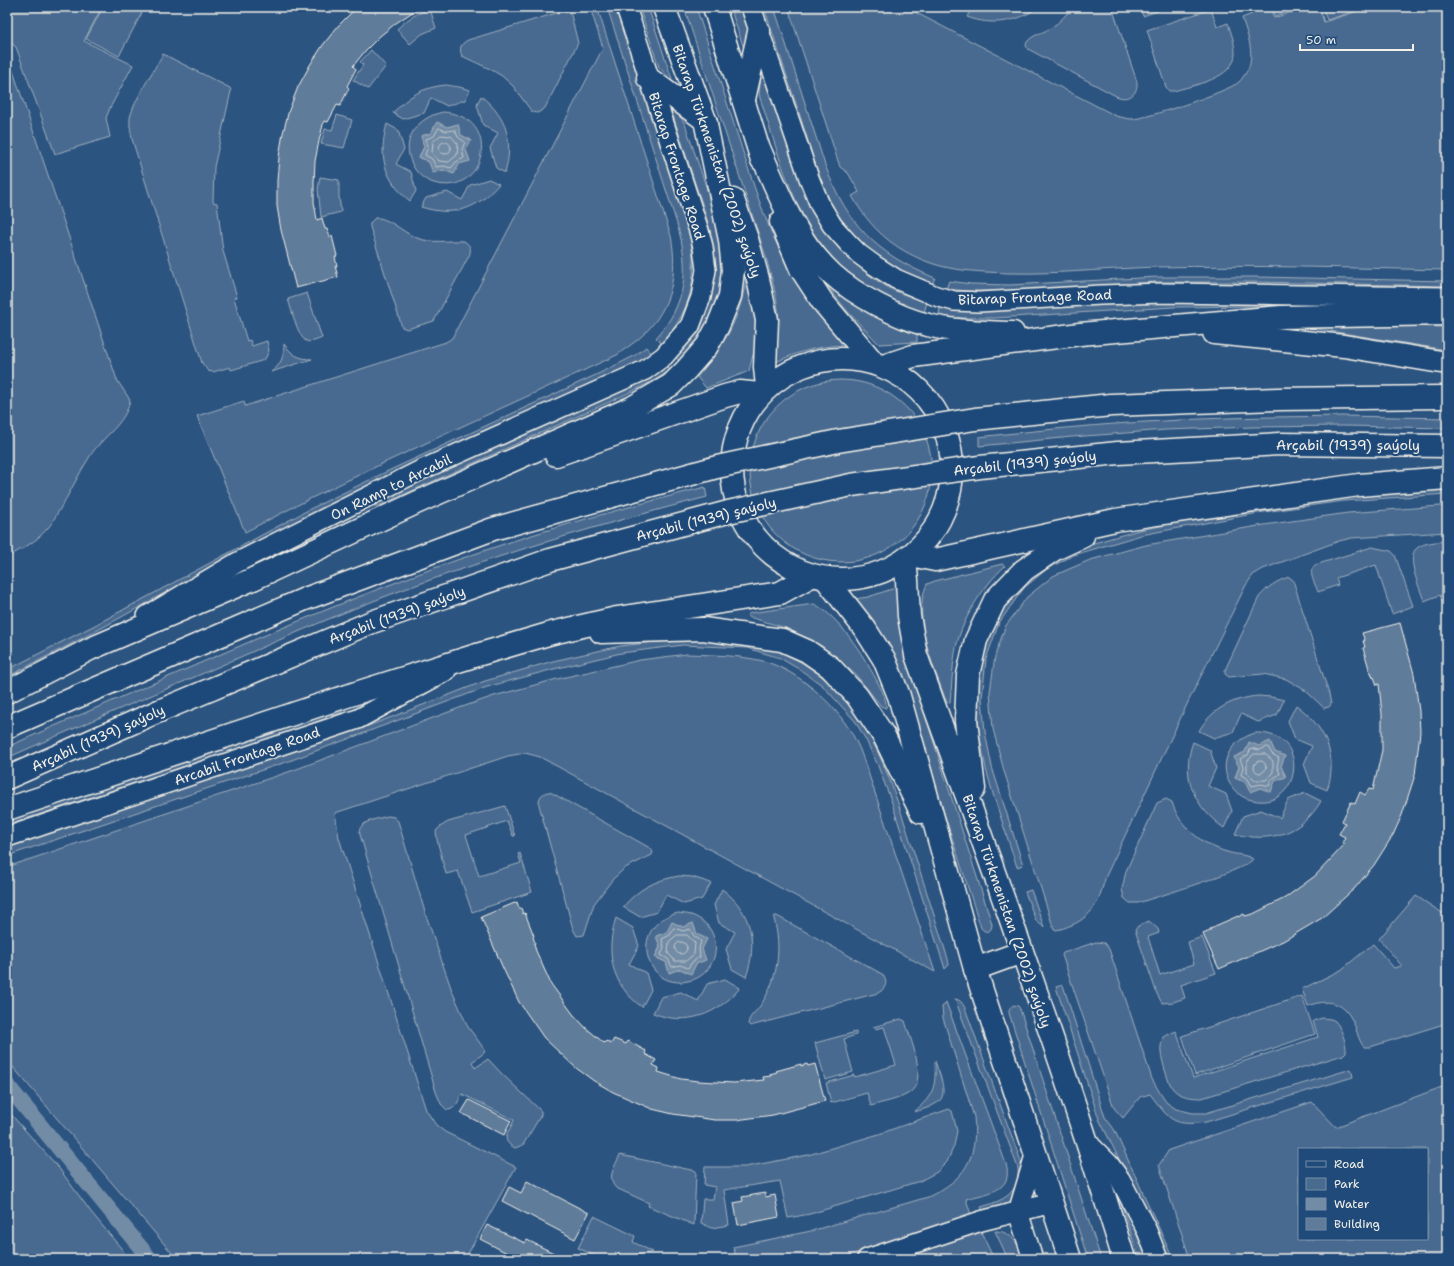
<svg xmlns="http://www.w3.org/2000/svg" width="1454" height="1266" font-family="'Shantell Sans',sans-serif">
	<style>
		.green { fill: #496b90; stroke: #9eaebc; fill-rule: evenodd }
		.water { fill: #738ca6; stroke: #a7b4c0 }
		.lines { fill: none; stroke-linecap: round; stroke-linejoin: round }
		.shore { stroke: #c0c9ce; stroke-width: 1 }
		.canal { stroke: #738ca6; stroke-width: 16 }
		.building { fill: #5e7b9a; stroke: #f4f1e8 }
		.minor-casing { stroke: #f4f1e8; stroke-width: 22 }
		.major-casing { stroke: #f4f1e8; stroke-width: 25 }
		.minor { stroke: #1f4a7a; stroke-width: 19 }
		.major { stroke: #1f4a7a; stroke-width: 22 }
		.major-bridge-casing { stroke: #f4f1e8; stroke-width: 25; stroke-linecap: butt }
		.major-bridge { stroke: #1f4a7a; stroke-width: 22 }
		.labels { text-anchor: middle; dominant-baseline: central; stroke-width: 4; stroke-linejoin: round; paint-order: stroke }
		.street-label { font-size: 14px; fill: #f4f1e8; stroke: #1f4a7a }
	</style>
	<rect width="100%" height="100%" fill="#2c5481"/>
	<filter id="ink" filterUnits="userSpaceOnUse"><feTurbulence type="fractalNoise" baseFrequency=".025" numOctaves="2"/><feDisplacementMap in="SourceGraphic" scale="8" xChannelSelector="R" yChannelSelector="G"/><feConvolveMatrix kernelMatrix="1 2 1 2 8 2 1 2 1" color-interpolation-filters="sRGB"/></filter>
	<g filter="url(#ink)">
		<g class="green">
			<path d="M7,7h95l-18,34 49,24 -23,43 -4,10 4,19 -55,17 -39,-107 -9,-7z"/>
			<path d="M103,7h42l-26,49 -33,-17z"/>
			<path d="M590,7h7l74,229c7,37 1,71 -27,98 -8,8 -18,14 -27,21 -125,58 -250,113 -372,177l-48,-116 47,-15 1,5 201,-64 6,-4 151,-290z"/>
			<path d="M607,7h9l70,214c14,49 9,84 -24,123l-6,-6c31,-35 34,-70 21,-114z"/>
			<path d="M639,7h9l25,75 -14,-15z"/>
			<path d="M684,7h12l58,179c11,32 24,66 43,94 16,23 35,43 53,65 -27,0 -52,6 -76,18 2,-18 5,-36 4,-54 -2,-17 -8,-35 -12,-52z"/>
			<path d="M730,7h12l6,21 -2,27z"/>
			<path d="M764,7h10l51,158c22,59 51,89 110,113l-4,8c-34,-14 -67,-35 -89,-66 -20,-26 -28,-61 -38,-92 -13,-40 -27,-81 -40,-121z"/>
			<path d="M788,7h117l211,109c5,1 11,3 16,3 14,0 97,-28 107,-37 3,-3 7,-9 9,-13 7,-17 -1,-35 -6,-51l10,-4 -3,-7h21l4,11 33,-11h12l5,15 46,-15h77v263c-97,-2 -194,-5 -291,-3 -57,2 -113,9 -170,5 -19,-1 -40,-3 -58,-10 -35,-13 -58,-34 -76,-66l7,-4 -11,-19 -8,-6 -2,-6z"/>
			<path d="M972,7h66c-20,16 -47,19 -71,10z"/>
			<path d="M1072,7h40l25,75c1,13 -9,19 -21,14l-88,-47c-2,-3 -3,-5 0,-8 4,-6 18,-9 24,-14 8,-5 15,-13 20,-20z"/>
			<path d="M1140,7h29l-26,9z"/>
			<path d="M1272,7h30l-27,9z"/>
			<path d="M1322,7h45l-40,13z"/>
			<path d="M430,9l6,19 -14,6 -12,10 -13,-15c10,-10 20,-16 33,-20z"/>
			<path d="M1211,9l6,18 11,-4c3,10 7,20 7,30 0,26 -42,32 -61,38h-5l-3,-4 -19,-57z"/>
			<path d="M563,11l6,1 2,3 7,28 -33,65 -4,3 -4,2 -5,-1 -19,-26 -11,-10 -12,-7 -28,-13c-3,-7 -2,-12 6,-16z"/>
			<path d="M371,50l15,16 -18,23 -15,-9 10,-15 -3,-3z"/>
			<path d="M7,53l110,327 13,20c-4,24 -27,36 -40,56 -12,19 -21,39 -33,58 -3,5 -6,11 -10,15 -11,13 -25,20 -40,28z"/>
			<path d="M163,54l67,34 1,3 -17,76 -1,35 4,1 6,48 14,46 -3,1 13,43 3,-1 2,6 15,-5 2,10 -4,8 -4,2 -30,9 -1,-3 -17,5 -5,-1 -6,-8 -70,-224c-1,-7 -3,-14 -2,-21 3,-16 24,-48 33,-64z"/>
			<path d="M762,69c9,25 17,50 25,75 9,26 17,53 31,76 17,29 45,54 75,70 10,5 23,8 34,12l-3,11c-21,-8 -43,-15 -61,-28 -64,-44 -80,-118 -103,-187l-1,-6z"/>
			<path d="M446,85l13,2 11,3 -5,10 -18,6 -16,-8 -7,15 -21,6 -10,-6c15,-17 30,-26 53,-28z"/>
			<path d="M481,96c26,21 33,45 24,77l-9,-5 -6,-20 8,-15 -15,-8 -6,-20z"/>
			<path d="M670,107l12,12 3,5 30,89 9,44 -3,32 -5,17 -16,32 -19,24 -6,-5c12,-13 20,-25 27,-41 23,-49 10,-84 -7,-133 -8,-25 -16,-50 -25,-76z"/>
			<path d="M443,112c61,4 43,86 -9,71 -9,-2 -18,-10 -22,-19 -12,-25 6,-47 31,-52zM424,147l5,15 -10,-5z"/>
			<path d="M337,115l15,5 -8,28 -23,-4 4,-15 7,1z"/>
			<path d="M387,124l11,6 6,19 -8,15 15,8 5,19 -6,10c-26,-21 -32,-45 -23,-77z"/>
			<path d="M320,177l19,3v16l2,16 -20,5 -3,-28z"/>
			<path d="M489,179l10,5c-22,26 -46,33 -78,23l5,-9 21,-6 15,8 8,-15z"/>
			<path d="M375,218c12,-2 30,16 42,20 16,6 31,2 47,3 6,4 8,8 5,15l-35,65 -27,8 -5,-2 -32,-100v-4z"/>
			<path d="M1158,277h100l189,4v5l-191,-4h-101l-146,9h-41l-22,-2 3,-8 22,3 38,1z"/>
			<path d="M749,279l3,6 5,45 -2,17 -6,24 -43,17 -9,-11c27,-31 42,-56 49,-97z"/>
			<path d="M831,284l86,48v10l-38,2 -31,-32 -20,-25z"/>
			<path d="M307,293l15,45c-5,2 -11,5 -16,3 -8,-4 -15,-33 -18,-42z"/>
			<path d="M1172,299l183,6 -182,2 -178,11h-30l-26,-2 1,-9z"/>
			<path d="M1345,325l102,2v23l-136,-22z"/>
			<path d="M284,344c8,11 15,15 28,15l-41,13c10,-7 13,-15 13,-28z"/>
			<path d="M646,347l6,7 -13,8 -248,114 -78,37 -39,20 -176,97 -91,47v-7l88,-45 215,-116 78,-38 212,-98 34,-17z"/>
			<path d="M666,366l4,4 -13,9 -37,18 -242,109h-4l-1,-2 2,-3z"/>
			<circle cx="841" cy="471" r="91"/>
			<path d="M1343,416l104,2v10l-104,-2 -89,1 -88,3 -94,7 -93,9v-9c61,-7 123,-13 185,-16 59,-4 119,-4 179,-5z"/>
			<path d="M705,487l2,10c-102,26 -203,56 -302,92 -68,25 -135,55 -201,84 -66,28 -132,56 -197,85v-11c58,-26 117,-51 175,-76 101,-44 202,-87 307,-122 70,-24 143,-43 216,-62z"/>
			<path d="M1447,487v7l-103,7 -80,11 -123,23 -67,20 -27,14 -22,18 -7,9 -19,27 -13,36 -4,39 3,34 7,35 31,98 -6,2 -24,-73 -7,-25 -7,-36 -3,-34 4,-41 13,-37 20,-29 30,-27 44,-20 52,-15 124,-23 80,-13z"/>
			<path d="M1440,506h7v26l-95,6 -13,3 -76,28 -10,6 -7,10 -56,113 -84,178c-7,23 -10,38 -34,49 -6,2 -11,5 -18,5l-50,-159 -11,-42 -3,-37 5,-36 10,-29 22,-30 26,-21 37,-16 56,-15 118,-20 84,-12z"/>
			<path d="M1447,541v67l-2,1 -5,-14 -16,6c-4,-13 -19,-44 -7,-53 7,-6 21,-6 30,-7z"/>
			<path d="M1372,547l19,4 4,4 18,51 -21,8 -16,-49 -40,13 2,7 -20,7c-3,-9 -11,-20 -3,-27z"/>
			<path d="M1002,564l3,2c-23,21 -45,56 -50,87 -3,16 -3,33 -5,49l-3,1c-12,-32 -36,-86 -20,-119l8,-3z"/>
			<path d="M1289,577l4,3 36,114 2,10 -2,3 -5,1 -18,-17 -20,-12 -23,-5 -34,3 -4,-3v-4l34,-73c9,-10 17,-16 30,-20z"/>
			<path d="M901,586l3,63 88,275c0,8 -6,10 -11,4l-79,-246 -54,-82 20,-3z"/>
			<path d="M814,604c25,12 49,51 62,75 4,8 11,20 10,29l-5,-2 -25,-31 -34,-29 -36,-18 -37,-11 -2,-1 3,-3z"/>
			<path d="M682,639c33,0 68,1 99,13 10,4 20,10 29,16 6,4 12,8 17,13 48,43 66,106 85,165 12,38 24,75 36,113l1,6 -4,4 -53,-166 -14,-37 -12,-26 -11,-19 -33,-36 -20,-14 -22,-13 -33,-10 -64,-3 -62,8 -67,16 -67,18 -198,74 -282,95v-9l280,-93 84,-29 114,-44 68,-20 67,-15z"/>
			<path d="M687,654c25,1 51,1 76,7 37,10 76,46 93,80 5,9 8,21 12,31l67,200 -395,-215 -15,-4 -17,3 -173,57 4,25 87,272 10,15 9,7 71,35 -51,92h-288l-170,-199v-193l287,-97 168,-63 32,-11 63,-17 57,-13 26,-6z"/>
			<path d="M1258,696l13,1 13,3 -7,15 -19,7 -17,-8 -8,18 -19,6 -15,-7c12,-22 35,-33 59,-35z"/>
			<path d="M1296,705c28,20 43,51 31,85l-16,-7 -7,-19 8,-18 -17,-7 -7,-18z"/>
			<path d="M339,709h5l-2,3 -42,16 -293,97v-7z"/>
			<path d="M1255,733c58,-2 46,79 -3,67 -10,-2 -17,-8 -22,-16 -13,-23 2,-44 25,-51zM1239,767l6,15 -10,-4z"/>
			<path d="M1193,742l17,8 6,18 -8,18 18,8 6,17 -8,17c-29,-20 -44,-51 -31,-86z"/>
			<path d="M547,792l5,1 98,55 3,4 -1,3 -27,13 -13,12 -18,24 -10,31 -7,1 -4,-7 -34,-124c0,-7 1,-10 8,-13z"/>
			<path d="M1305,793l16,8c-19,33 -51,42 -86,33l8,-18 18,-6 19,8 8,-18z"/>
			<path d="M1166,799l6,3c7,25 31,43 55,50 9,3 18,2 26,7 -6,11 -97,38 -115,44h-8l-6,-5 -2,-9 4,-18 31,-68z"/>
			<path d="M505,806l10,30h-2l-6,-15 -41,14 13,41 42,-13 -3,-9 2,-1 12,39 -60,20 -14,-41 -12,3 -9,-34 -1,-9 4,-4 8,-5z"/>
			<path d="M388,816l6,1 4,4 27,91 27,79 16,36 17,23 -1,3 -12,9 3,6 13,-9 14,15 39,37v4l-18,30 -8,3c-16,-8 -6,-15 -1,-28l-52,-26c-4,7 -6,16 -15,16l-6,-6 -5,-12 -77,-261c3,-11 19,-12 29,-15z"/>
			<path d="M679,876l13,1 19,6 -9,16 -18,5 -18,-9 -9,17 -17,5 -17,-10c15,-18 32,-27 56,-31z"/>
			<path d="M722,889c30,22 36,55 24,88l-14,-8 -6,-20 9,-17 -16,-9 -5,-18z"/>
			<path d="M1031,890l13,37 -8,-6 -11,-29z"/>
			<path d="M1416,896l31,20v107l-77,24h-6c-7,-8 -7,-20 -13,-29 -9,-17 -26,-19 -43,-12l-6,-17 39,-19 32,-26 21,24 8,-2 -23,-27z"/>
			<path d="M678,913c7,1 13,1 18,4 19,9 25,32 14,49 -5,8 -12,13 -22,15 -44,10 -61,-57 -10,-68zM660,947l20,22 -25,-12z"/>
			<path d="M775,916h2l105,58c6,7 5,14 -4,19l-128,33 -2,-2c1,-8 8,-12 12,-18 18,-26 22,-57 14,-87z"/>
			<path d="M616,918l17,10 6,18 -10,18 17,9 5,17 -9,17c-31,-22 -37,-55 -26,-89z"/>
			<path d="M1149,921l9,8 1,4 -11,4 12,38 34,-11 -6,-22 14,-5 14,36 -35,12 4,13 -12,4 -11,1 -5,-9 -22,-64 3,-4z"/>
			<path d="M1096,942l8,1 5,6 43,130 8,14 6,9 10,7 17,4h13l145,-44 2,8 -147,45c-34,5 -37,-3 -56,-28l-10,3 -17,21 -9,-10 -52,-153 1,-2z"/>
			<path d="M725,979l15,9c-22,26 -53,39 -87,25l8,-16 20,-5 17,9 9,-17z"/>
			<path d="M1063,985l42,132 9,12 59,130h-8l-12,-32 -54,-108 -43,-132z"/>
			<path d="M1302,996l13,38 -120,41 -13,-39z"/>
			<path d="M955,999c6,1 7,4 10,9l58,159 -11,33 -12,7 -17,5 -2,-5c21,-6 39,-13 37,-39z"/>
			<path d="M946,1002l60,162c8,28 -20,29 -40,35l5,16 -133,44h-101l-4,-12 78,-16 117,-34c37,-18 50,-38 46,-80l-31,-99 -1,-11z"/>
			<path d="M1014,1005l4,1 2,3 81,250h-13l-79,-246c0,-5 1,-6 5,-8z"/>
			<path d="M1322,1018c5,1 9,0 13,3 6,6 12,23 11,31l-3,3 -141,43c-9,0 -22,-1 -29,-9 -5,-6 -11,-28 -12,-36 -1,-6 1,-11 2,-16l13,-6 17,47 125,-41 -5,-16z"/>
			<path d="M901,1019l4,2c5,17 24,60 4,72 -10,7 -26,9 -38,13l-4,-13 -36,10 -5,-20 28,-8 1,2 41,-12 -12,-38 -9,2 -2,-2z"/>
			<path d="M856,1032v3l-12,4 9,33 -28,8 -10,-37z"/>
			<path d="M935,1061c4,13 16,36 0,43 -6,4 -14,6 -21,8 20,-17 22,-25 21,-51z"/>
			<path d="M1447,1085v174h-257l-31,-94 10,-15 143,-48 24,25zM1299,1149h128v90h-128z"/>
			<path d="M949,1109l3,2 5,20 -3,15 -7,16 -10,10 -17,9 -110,33 -22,4 -8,-37 -56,9 5,35 -18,3 -10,-5 2,-24h10l2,-12 -11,-2 1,-18h40l63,-12 71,-21z"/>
			<path d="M7,1110l51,57 33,45 39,47h-123z"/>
			<path d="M620,1155l76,16 -2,54 -46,-19 1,-3 -33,-15c-10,-10 -1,-22 4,-33z"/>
			<path d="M1118,1194l4,5 25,60h-8z"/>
			<path d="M594,1216l41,20 -2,6 20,10 -38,7h-13l-24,-11z"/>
			<path d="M995,1231c17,0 24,14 28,28h-15z"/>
			<path d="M981,1232l13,27h-97z"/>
		</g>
		<g class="water">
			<path d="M437,122l10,5 11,-3 3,11 10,5 -5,10 4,11 -11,3 -5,10 -11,-4 -10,3 -4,-11 -10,-5 5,-10 -3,-11 10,-3z"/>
			<path d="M1270,741l5,11 10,4 -4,10 5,11 -11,4 -4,11 -11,-4 -10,4 -5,-10 -10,-4 4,-11 -5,-10 11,-5 4,-10 10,4z"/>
			<path d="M672,922l11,5 10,-4 4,11 10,5 -5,10 4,11 -10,4 -5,10 -11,-5 -11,4 -3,-11 -11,-5 5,-10 -4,-11 11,-4z"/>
		</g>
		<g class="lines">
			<g class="shore">
				<path d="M439,128l7,3 9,-1 3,7 7,5 -3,7 2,9 -8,4 -5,6 -7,-2 -8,1 -4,-8 -7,-4 3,-8 -2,-8 8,-3z"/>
				<path d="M441,135l10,1 7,8 -1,11 -8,7 -10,-1 -7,-8 1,-11z"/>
				<circle cx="445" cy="148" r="6"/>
				<path d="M1268,747l4,7 7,4 -2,8 3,8 -8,5 -3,7 -8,-2 -9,2 -4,-7 -7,-4 2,-8 -3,-8 8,-4 3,-7 8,2z"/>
				<path d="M1254,754h11l8,7v11l-7,8h-11l-8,-8v-10z"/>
				<circle cx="1260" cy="767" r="6"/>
				<path d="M674,928l9,3 7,-2 4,7 7,5 -2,8 1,8 -7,4 -5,7 -8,-3 -8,2 -4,-8 -7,-4 3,-8 -2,-8 8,-4z"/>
				<path d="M677,935h10l8,8 -1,11 -8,7h-11l-7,-8 1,-11z"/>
				<circle cx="681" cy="948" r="6"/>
			</g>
			<path class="canal" d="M7,1085l143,174"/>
		</g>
		<g class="building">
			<path d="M357,7h63l-24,16 -16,13 -14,14 -13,16 3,3 -9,17 2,2 -9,18 -3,-1 -9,17 -4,-1 -5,20 -4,20 -1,21v20l3,18 5,-2 3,11h2l3,8 2,-1 5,20 -2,1 2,9h-2l3,11 -42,11 -15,-58 -4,-24v-25l2,-24 4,-24 6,-23 9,-23 12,-22 13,-20 15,-19z"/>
			<path d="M1400,623l14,51 5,37 1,21 -5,43 -13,40 -9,20 -19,30 -19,23 -33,30 -39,23 -64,28 -16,-35 7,-3v-2l5,-2v-1l23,-10v1l6,-3 1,2 8,-2 32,-16 30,-22 30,-32 -3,-1 3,-6 -6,-3 6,-11 -3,-2 9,-19 4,2 5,-12 5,3 4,-6 4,1 9,-40v-36l-3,-30 -2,1 -3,-8 -1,1 -2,-6h-1l-7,-24 2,-1 -2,-6h2l-3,-8z"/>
			<path d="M517,902l2,6h2l2,6 2,-1 9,23 -1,1 2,6h-1l2,8 15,33 22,30 12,13 19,16 2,-2 5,3 3,-5 12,5 2,-3 18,10 -1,3 11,6 -3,5 6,3 -1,4 23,7 17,2 36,2 30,-3 -1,-3 8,-1 -1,-2 7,-2 -1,-1 25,-7v2l6,-2 1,2 7,-2 10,37 -52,14 -37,5h-21l-42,-6 -21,-5 -39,-17 -19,-11 -18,-13 -32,-30 -25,-36 -17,-36 -21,-49z"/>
			<path d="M469,1100l42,21 -7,14 -43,-22z"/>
			<path d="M527,1181l62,32 -14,26 -73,-38 7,-14 12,6z"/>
			<path d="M765,1193l1,4 9,-2 4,22 -41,8 -4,-22 9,-2 -1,-4z"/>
			<path d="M487,1225l38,18 2,-3 39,19h-59l2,-5 -29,-15z"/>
		</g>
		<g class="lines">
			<g class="minor-casing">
				<g id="minor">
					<path d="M751,7l58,171 11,27 12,20 17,19 10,10 15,11 22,14 40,17 18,5 25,1 122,-7 62,-2 284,4"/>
					<path d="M147,616l91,-54 181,-91 226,-101 19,-14 26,-30 11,-29 5,-27 -3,-23 -4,-16 -73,-224"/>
					<path d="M7,837l351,-118 88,-48"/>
					<path d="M1087,1142l22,22 11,15 27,52 11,28"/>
					<path d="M867,1259l114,-38 71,-18"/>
					<path d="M1033,1259l-15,-47 18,-60"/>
				</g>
			</g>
			<g class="major-casing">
				<g id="major">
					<path d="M664,7l42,116"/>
					<path d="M714,7l48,153"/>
					<path d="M744,99l15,-67"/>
					<path d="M758,146c11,25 21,51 34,75 10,19 24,38 40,53 23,21 66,44 96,51 27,7 57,7 85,8"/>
					<path d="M733,200l14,39 11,40 9,41 -2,47 2,20"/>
					<path d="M781,222l20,47 21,32 52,62"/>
					<path d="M1214,333l130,13 103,17"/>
					<circle cx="842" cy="469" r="110"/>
					<path d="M883,366l30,-10 167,-22 201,-17 166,-3"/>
					<path d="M556,455l169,-59 15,-4 20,2"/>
					<path d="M911,555l24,5 180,-40 244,-35 88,-7"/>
					<path d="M905,560l2,20 2,36 7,39c72,201 146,401 208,604"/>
					<path d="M826,579l39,50 19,30 15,37 76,273 95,290"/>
					<path d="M601,632l102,-3 79,11 25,11 23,16 27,29 27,40 37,76"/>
					<path d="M7,692l83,-43 163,-70 165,-77 213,-94 40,-23 15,-15 21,-24 11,-20 12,-30 3,-26 -3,-30 -25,-120 -57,-42"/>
					<path d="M7,727l116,-50"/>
					<path d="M7,778l152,-67"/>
					<path d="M974,789l-8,-68 2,-46 8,-35 19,-40 29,-30 31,-21 28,-13"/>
					<path d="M7,809l349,-116 121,-38 75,-22 65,-15 163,-25 31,-17"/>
					<path d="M975,969l47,-17"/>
				</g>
			</g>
			<use href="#minor" class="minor"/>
			<use href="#major" class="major"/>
			<g class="major-bridge-casing">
				<g id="major-bridge">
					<path d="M123,677l182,-78 188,-70 224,-62 121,-26 137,-22 136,-14 167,-6 164,-2"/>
					<path d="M159,711l213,-89 178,-62 178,-48 123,-27 129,-18 138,-14 162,-9 167,2"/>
				</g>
			</g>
			<use href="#major-bridge" class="major-bridge"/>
		</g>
	</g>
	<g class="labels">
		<g class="street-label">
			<text transform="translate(717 161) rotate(71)">Bitarap Türkmenistan (2002) şaýoly</text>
			<text transform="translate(677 166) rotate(72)">Bitarap Frontage Road</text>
			<text transform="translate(1035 297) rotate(-2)">Bitarap Frontage Road</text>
			<text x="1348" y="445">Arçabil (1939) şaýoly</text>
			<text transform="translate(1025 463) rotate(-6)">Arçabil (1939) şaýoly</text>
			<text transform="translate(391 487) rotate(-26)">On Ramp to Arcabil</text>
			<text transform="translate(706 519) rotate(-14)">Arçabil (1939) şaýoly</text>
			<text transform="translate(397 615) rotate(-20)">Arçabil (1939) şaýoly</text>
			<text transform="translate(98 738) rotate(-24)">Arçabil (1939) şaýoly</text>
			<text transform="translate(247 756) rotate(-19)">Arcabil Frontage Road</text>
			<text transform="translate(1007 911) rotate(71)">Bitarap Türkmenistan (2002) şaýoly</text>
		</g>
	</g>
	<rect width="1454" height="1266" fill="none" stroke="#1f4a7a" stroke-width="24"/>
	<rect x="12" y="12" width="1430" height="1242" fill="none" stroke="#f4f1e8" stroke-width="1.5" filter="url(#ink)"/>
	<rect x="1298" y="1148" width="130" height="92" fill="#1f4a7a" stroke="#748da6"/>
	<rect x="1306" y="1161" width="20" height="6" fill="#1f4a7a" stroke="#748da6"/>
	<text x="1334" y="1168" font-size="12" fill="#f4f1e8">Road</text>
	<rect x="1306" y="1178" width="20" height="12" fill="#496b90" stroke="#748da6"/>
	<text x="1334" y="1188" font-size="12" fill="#f4f1e8">Park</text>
	<rect x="1306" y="1198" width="20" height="12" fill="#738ca6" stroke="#748da6"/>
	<text x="1334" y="1208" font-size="12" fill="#f4f1e8">Water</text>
	<rect x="1306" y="1218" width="20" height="12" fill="#5e7b9a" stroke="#748da6"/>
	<text x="1334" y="1228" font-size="12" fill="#f4f1e8">Building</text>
	<path d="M1300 44v6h113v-6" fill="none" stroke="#f4f1e8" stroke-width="2"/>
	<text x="1306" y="44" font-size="12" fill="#f4f1e8" stroke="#1f4a7a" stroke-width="3" paint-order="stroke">50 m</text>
</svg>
